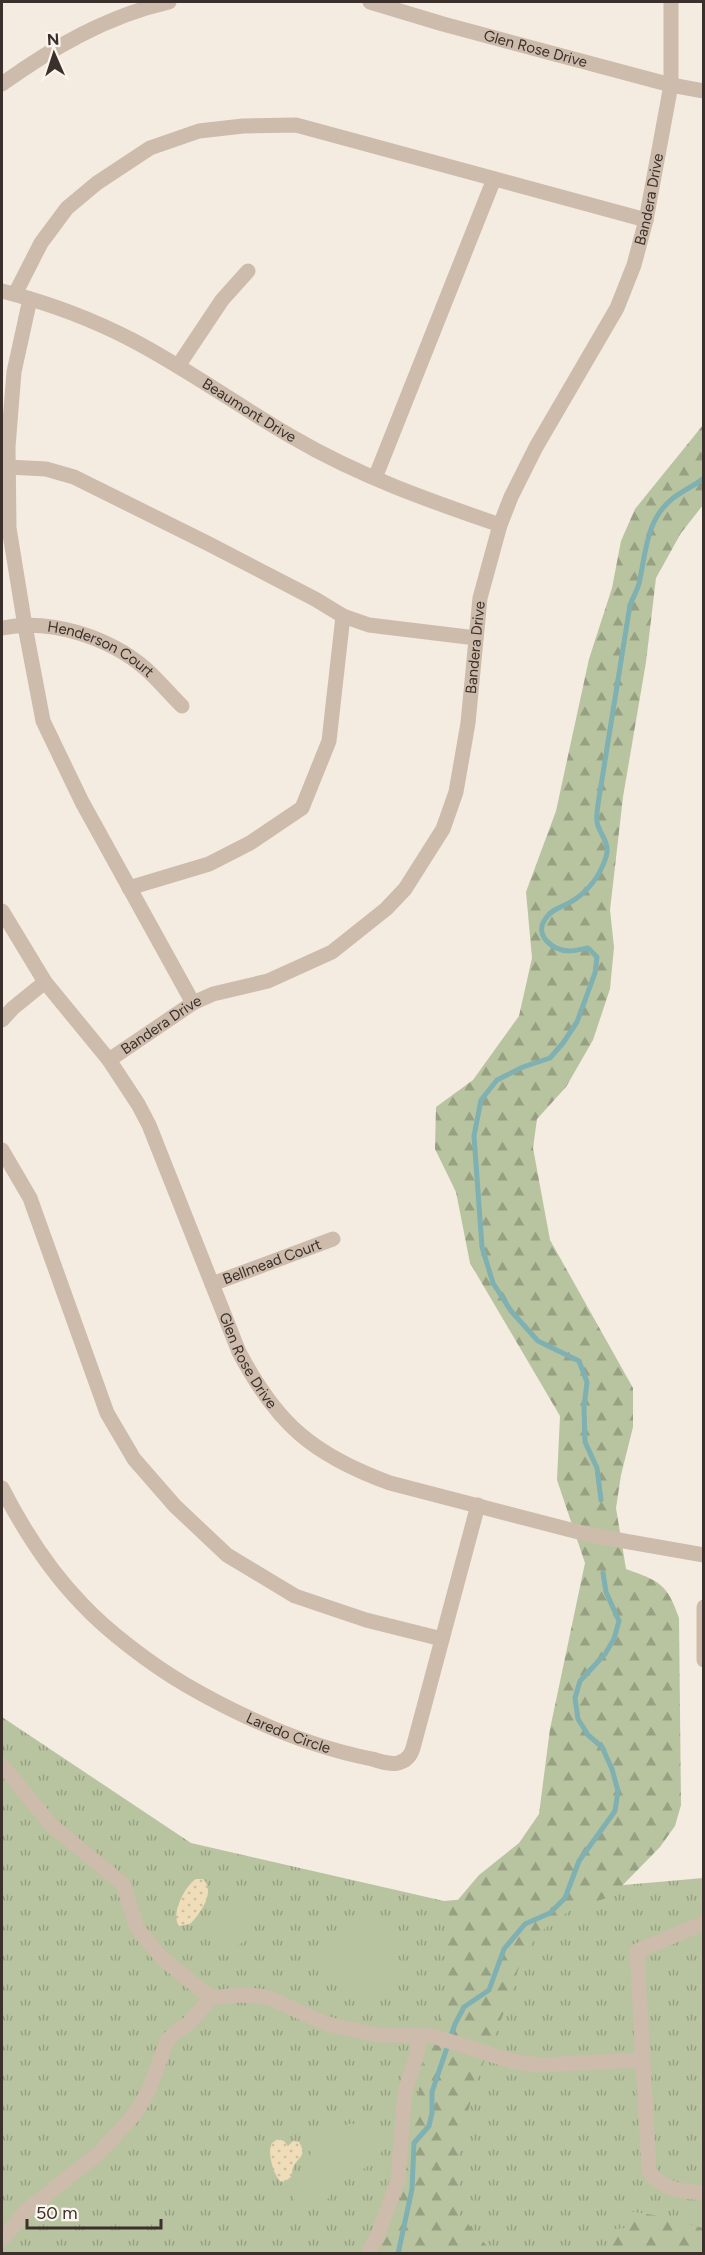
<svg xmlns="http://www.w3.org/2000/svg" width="705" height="2255" font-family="Figtree,sans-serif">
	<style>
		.grass { fill: url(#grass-tufts) }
		.forest { fill: url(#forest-firs) }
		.sand { fill: url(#sand-dots) }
		.garden { fill: #b8c4a0 }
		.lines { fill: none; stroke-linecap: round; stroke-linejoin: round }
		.stream { stroke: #7fb0b2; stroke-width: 5 }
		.minor { stroke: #cdbbac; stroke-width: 15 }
		.labels { text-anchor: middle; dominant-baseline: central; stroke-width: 4.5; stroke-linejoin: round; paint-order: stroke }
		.street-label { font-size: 15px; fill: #3b302b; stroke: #fbf5ee }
	</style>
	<defs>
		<pattern id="grass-tufts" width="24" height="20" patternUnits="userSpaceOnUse" patternTransform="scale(1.5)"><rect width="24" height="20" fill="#b8c4a0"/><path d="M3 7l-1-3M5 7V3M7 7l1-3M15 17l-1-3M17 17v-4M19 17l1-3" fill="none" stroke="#97a083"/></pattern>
		<pattern id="forest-firs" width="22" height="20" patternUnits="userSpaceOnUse" patternTransform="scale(1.5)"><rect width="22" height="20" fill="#b8c4a0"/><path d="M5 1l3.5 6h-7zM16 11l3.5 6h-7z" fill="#97a083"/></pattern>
		<pattern id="sand-dots" width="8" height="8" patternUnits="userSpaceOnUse" patternTransform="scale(1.5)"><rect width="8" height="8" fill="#efdcb8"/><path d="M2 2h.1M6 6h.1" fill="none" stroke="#cebd9e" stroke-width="1.8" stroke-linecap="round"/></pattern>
	</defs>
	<rect width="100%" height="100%" fill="#f4ebe1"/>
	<path class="grass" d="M2,1717l189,126 253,58 259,-23v375h-701z"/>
	<g class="forest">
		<path d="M703,425v80l-22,28 -25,45 -10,84 -23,135 -13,113 4,37 -4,42 -17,51 -27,47 -29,32 -4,29 17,92 83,148v39l-12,48 -5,33 10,61c33,12 41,14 53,49l2,187 -6,21 -15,21 -48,49 -43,15 -29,21 -19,28 -11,37 -33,82 -18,64 1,80 8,1 25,29 -117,1 16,-33 10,-27 22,-136 17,-44 8,-43 -7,-34 9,-29 28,-33 40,-32 20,-29 11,-85 35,-166 -28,-83 3,-64 -90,-153 -14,-71 -21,-43 1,-42 37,-27 46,-64 13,-58 -6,-66 30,-81 33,-152 23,-71 9,-47 14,-32z"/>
		<path d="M627,2211l27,4 49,13v25h-112v-4l16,-3 -1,-16 20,-2z"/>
	</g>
	<g class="sand">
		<path d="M196,1879h7c13,12 -2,34 -13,45l-11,2c-9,-12 6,-40 17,-47z"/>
		<path d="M278,2139l6,2 4,5 5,-5 6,1c9,15 -2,15 -6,26 -1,3 -1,6 -2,9l-7,5 -4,-1c-7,-8 -13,-29 -8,-38z"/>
	</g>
	<g class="garden">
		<path d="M236,1902c31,12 10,56 -20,46l-8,-10c0,-16 10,-34 28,-36z"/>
		<path d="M367,1923c8,1 15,4 21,11 6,8 11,46 5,55 -16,26 -61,-9 -69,-27 -2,-21 24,-37 43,-39z"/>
		<path d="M349,2124h19l10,5c18,34 -21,39 -38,55 -8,8 -13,18 -22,25l-15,1c-17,-11 -5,-28 1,-42 5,-10 8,-20 16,-29 9,-8 18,-12 29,-15z"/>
	</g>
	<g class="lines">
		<g class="stream">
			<path d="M601,1500l-4,-32 -12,-26 -1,-35 3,-25 -8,-21 -41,-20 -27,-30 -18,-28 -11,-36 -8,-111 7,-36 16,-20 26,-13 27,-9 13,-15 14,-21 18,-49 2,-16 -9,-9c-6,1 -13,3 -19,3 -17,-1 -36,-16 -23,-33 5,-8 15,-11 23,-15 18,-10 31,-27 37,-46 5,-14 -7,-23 -9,-35 -1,-7 1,-17 2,-24l31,-193c3,-8 9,-17 10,-26 6,-29 7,-60 32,-80 10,-8 22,-13 32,-21"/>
			<path d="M398,2254l14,-65 2,-46 15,-17 3,-13v-21l23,-68 9,-17 25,-17 15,-41 21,-25 25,-11 15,-15 14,-37 36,-50 3,-20 -6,-22 -10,-22 -14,-12 -10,-16 -3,-21 5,-17 25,-27 9,-15 5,-18 -13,-29 -3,-19"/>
		</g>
		<g class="minor">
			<path id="s1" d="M370,2l73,22 228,61 33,6"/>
			<path d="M2,84c50,-36 105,-68 167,-82"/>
			<path id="s2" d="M2,291c43,11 92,29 132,50 55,29 106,66 160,97 65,38 136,63 206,87"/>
			<path d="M15,294l26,-51 26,-35 30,-25 53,-35 49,-17 44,-5 53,-1 350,95"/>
			<path d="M30,299l-16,73 -6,75 1,81 16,98 18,95 39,81 111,201"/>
			<path d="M178,366l44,-66 26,-29"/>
			<path d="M8,467l38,2 28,8 133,66 108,56 28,17 26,9 107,13"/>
			<path d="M375,478l119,-299"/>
			<path id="s3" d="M2,628c48,-10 107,9 144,41 13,12 24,25 36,37"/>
			<path d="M129,888l80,-24 41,-21 52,-35 27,-67 14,-125"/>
			<path id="s4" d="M2,911l43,71 64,78 29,44 11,21 90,227c38,72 74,103 151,131l200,52 114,20"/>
			<path d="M2,1020l11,-12 32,-26"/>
			<path id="s5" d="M109,1060l84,-57 20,-9 55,-13 64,-29 54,-43 19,-20 38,-60 13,-37 12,-69 12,-125 20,-73 11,-28 25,-50 81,-139 17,-43 12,-45 25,-135v-83"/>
			<path d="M2,1150l28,48 77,215 27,46 41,47 52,49 68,41 71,24 76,19"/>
			<path id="s6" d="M212,1284l121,-45"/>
			<path id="s7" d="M2,1488c21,41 47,82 80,116 26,28 70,61 104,81 57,33 121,61 186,74 8,2 18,6 26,4 8,-2 13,-8 15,-15l65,-243"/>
			<path d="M704,1607v53"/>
			<path d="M2,1765l50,61 71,58 14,44 25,30 49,40"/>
			<path d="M704,1923l-67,28 12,220c9,18 36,21 55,22"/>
			<path d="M2,2239l25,-29 71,-56 36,-39 14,-23 19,-51 10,-10 12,-8 22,-25 27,-3 22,1 12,3 52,24 20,5 34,7 55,1 78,25 27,4 105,-5"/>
			<path d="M368,2254l11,-22 19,-52 7,-89 13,-40v-15"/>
		</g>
	</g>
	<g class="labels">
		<g class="street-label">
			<text stroke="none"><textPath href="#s1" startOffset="172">Glen Rose Drive</textPath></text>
			<text stroke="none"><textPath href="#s5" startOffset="1089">Bandera Drive</textPath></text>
			<text stroke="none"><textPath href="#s2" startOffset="276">Beaumont Drive</textPath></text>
			<text stroke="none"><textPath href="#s5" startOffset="603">Bandera Drive</textPath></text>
			<text stroke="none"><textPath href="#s3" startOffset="104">Henderson Court</textPath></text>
			<text stroke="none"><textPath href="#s5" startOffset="63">Bandera Drive</textPath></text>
			<text stroke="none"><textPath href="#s6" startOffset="64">Bellmead Court</textPath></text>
			<text stroke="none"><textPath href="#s4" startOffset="516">Glen Rose Drive</textPath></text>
			<text stroke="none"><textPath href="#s7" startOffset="387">Laredo Circle</textPath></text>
		</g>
	</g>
	<rect width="705" height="2255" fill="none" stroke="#3b302b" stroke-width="6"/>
	<g transform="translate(54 54) rotate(357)" stroke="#fbf5ee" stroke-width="4.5" paint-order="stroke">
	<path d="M0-4.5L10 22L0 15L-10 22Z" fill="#3b302b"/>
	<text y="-9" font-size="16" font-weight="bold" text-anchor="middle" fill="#3b302b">N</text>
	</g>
	<path d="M27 2219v9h134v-9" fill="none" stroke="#3b302b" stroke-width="3"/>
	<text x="36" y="2219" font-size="18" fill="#3b302b" stroke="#fbf5ee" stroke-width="4.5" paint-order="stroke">50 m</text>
</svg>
